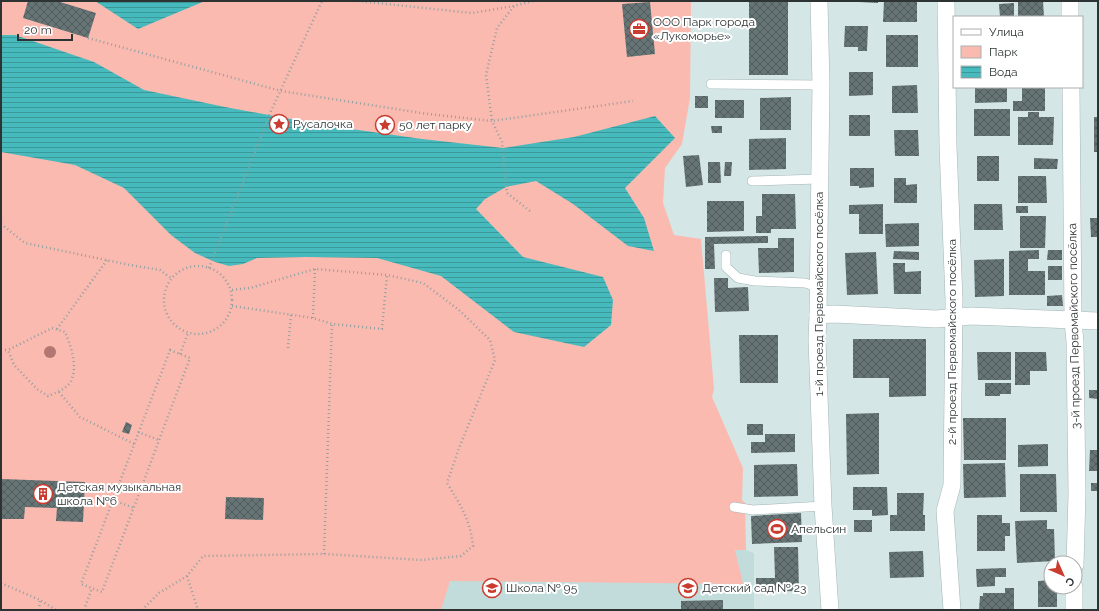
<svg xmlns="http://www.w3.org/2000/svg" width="1099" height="611" font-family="Raleway,sans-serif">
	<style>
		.built { fill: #c2dcdc }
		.park { fill: #fabab0 }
		.water { fill: url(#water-rules) }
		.building { fill: url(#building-cross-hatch) }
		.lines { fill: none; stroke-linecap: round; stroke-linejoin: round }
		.service-casing { stroke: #a5b5b5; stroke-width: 10 }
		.minor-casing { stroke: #a5b5b5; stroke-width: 18 }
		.path { stroke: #93a0a0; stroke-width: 2.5; stroke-dasharray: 1 3; stroke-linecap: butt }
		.service { stroke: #fff; stroke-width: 9 }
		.minor { stroke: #fff; stroke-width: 17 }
		.tree { fill: #b27773 }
		.labels { text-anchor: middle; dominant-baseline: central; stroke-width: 4; stroke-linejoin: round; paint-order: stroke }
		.poi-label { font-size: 12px; fill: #2d3333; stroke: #fff; text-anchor: start }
		.street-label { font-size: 12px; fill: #2d3333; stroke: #fff }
	</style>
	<defs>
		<pattern id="water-rules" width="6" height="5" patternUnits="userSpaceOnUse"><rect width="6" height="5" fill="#46babc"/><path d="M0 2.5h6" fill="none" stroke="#3b9899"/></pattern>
		<pattern id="building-cross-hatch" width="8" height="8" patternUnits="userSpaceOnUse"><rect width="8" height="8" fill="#667475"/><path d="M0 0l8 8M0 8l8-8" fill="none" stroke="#505b5c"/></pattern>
	</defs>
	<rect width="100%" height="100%" fill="#d5e6e6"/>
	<path class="built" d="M645,546l101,4 8,3v57h-391v-49z"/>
	<path class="park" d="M1,1h690l-1,97 -8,46 -17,24 -2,35 11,32 27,4 13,150 -2,8 31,71 -1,32 3,3 1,47h-11l8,34 -293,-3 -9,29h-440z"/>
	<g class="water">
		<path d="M95,1h110l-67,28z"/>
		<path d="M1,35h14l79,27 50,28 81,17 98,18 99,14 81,9 71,-11 81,-21 20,22 -50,50 19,30 10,33 -26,-5 -55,-42 -37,-23 -30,6 -21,12 -9,10 47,48 80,20 10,23 -2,25 -27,22 -70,-15 -73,-56 -64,-18 -71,-1 -49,1 -14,6 -14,2 -14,-4 -20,-9 -24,-18 -47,-47 -49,-23 -74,-13z"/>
	</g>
	<g class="building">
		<path d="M28,1h29l39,12 -8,25 -65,-20z"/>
		<rect x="749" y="1" width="39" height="74"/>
		<path d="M859,1h19v2l-19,-1z"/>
		<path d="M884,1h33v21h-34z"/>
		<path d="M1018,1h25l1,16h-26z"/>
		<path d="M650,2l5,52 -28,3 -5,-53z"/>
		<path d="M1014,3v14h-14l-1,-13z"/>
		<path d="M845,26h23l-1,25h-9v-4h-14z"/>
		<rect x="886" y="35" width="32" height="32"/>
		<path d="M849,72h24v23l-24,1z"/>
		<path d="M917,85l1,28h-26v-27z"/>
		<path d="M975,87h32v15l-32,1z"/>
		<path d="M1022,87h23v24h-32v-10h9z"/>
		<rect x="695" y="96" width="13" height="12"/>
		<path d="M791,97v33h-31v-32z"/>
		<rect x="715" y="100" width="29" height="18"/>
		<rect x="974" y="109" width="36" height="27"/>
		<path d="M1028,112h11v5h15l-1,28h-35v-28h10z"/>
		<rect x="849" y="115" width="21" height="21"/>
		<rect x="1094" y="117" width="4" height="35"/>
		<path d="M711,126h11v7h-10z"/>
		<path d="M894,130h24l1,26h-24z"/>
		<path d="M786,138v31l-37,1v-31z"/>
		<path d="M699,155l4,30 -17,2 -3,-31z"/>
		<rect x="977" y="156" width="22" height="25"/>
		<path d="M1034,158l24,1 -1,10h-23z"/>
		<path d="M708,162h12l1,21h-13z"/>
		<path d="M725,162h7l-1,14h-7z"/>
		<path d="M850,168h24v19l-15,1v-2h-9z"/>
		<path d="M1018,176h28l1,27h-29z"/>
		<path d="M894,178h12v7l11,-1v19h-23z"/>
		<path d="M762,194h33l1,35h-25v4h-15v-17h6z"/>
		<path d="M707,201h37v30l-37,1z"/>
		<path d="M883,204v30h-24v-20h-10v-9z"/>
		<path d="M974,204h28l1,26h-29z"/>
		<rect x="1016" y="206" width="12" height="7"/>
		<path d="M1020,216h26l-1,32h-25z"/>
		<path d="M1090,218h8v19h-7z"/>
		<path d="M919,223v23l-33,1 -1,-23z"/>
		<path d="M768,236v7l-54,1 1,25h-10v-32z"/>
		<path d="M778,238h16v34l-35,1 -1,-25h20z"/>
		<path d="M1039,250v9h-11v12h17v24h-36v-44z"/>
		<path d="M1048,250h14v10h-15z"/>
		<path d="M894,251l25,1v8l-26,-1z"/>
		<path d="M876,252l2,42 -31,1 -2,-42z"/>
		<path d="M1004,259v37l-29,1 -1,-37z"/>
		<path d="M893,263h12v9l16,-1v23h-27z"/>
		<rect x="1048" y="266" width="14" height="14"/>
		<path d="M714,278h14v10l20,-1 1,24 -34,1z"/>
		<path d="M1062,295l1,11h-16v-10z"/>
		<path d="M739,335h39v48h-38z"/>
		<path d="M853,339h73v57l-37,1v-19h-36z"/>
		<path d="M977,352h34v28h-33z"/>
		<path d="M1015,352h31l1,19h-17v14h-15z"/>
		<path d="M985,383h26v11h-11v2h-15z"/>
		<path d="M1089,390h9v9l-9,-1z"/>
		<path d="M879,413v61l-32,1 -1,-61z"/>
		<path d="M963,418h43v42h-42z"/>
		<path d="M126,422l6,3 -3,9 -7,-2z"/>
		<rect x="747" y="424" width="16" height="11"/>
		<path d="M765,434h30v18l-44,1v-11h14z"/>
		<path d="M1048,444v22l-30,1v-22z"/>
		<path d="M1090,450h8v21h-9z"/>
		<path d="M1005,463l1,34 -42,1 -1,-34z"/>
		<path d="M797,464l1,32 -44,1v-32z"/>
		<path d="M1020,474h36l1,38h-37z"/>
		<path d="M1,479l84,3 -2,40 -27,-1 1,-13 -32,-1 -1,12h-23z"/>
		<rect x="1091" y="483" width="7" height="8"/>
		<path d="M853,487h34l1,28 -16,1v-6h-19z"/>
		<path d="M897,493h27l-1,22h2v16h-35v-16h7z"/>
		<path d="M226,497l38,1 -1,22 -38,-1z"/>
		<path d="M801,513l1,29 -50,2 -1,-28z"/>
		<path d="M977,515h25v8h8v13h-5v15h-28z"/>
		<rect x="854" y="520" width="18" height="12"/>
		<path d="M1047,520v9h7l1,32 -38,2 -2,-42z"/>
		<path d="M774,547h24l1,44 -43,1v-14h19z"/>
		<path d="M923,551l1,26 -34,1 -1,-26z"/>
		<path d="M1006,568v9h-11v9l-18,1 -1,-18z"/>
		<path d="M1051,580v7h6v20h-19v-26z"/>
		<path d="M1005,588h9v22h-35l1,-14h3v-3h22z"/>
		<path d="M723,600v10h-42v-9z"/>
	</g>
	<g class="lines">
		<g class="service-casing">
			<g id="service">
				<path d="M711,84l110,1"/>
				<path d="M752,181l67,-2"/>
				<path d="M726,255v12l12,11 17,3 50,2 13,4"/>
				<path d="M734,507l19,3 70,-4"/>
			</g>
		</g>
		<g class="minor-casing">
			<g id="minor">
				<path d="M819,1l2,84 -3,230 -1,24 6,167 7,104"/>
				<path d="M946,1l2,145 6,154 -2,185 -7,26 7,99"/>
				<path d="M1070,1v16"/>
				<path d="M1071,87l2,234 2,21 2,152 -2,71"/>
				<path d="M818,315l16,-1 102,5 35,-3 127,5"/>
				<path d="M1074,610v-23"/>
			</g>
		</g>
		<g class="path">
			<path d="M358,1l114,12 42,-7"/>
			<path d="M533,1l-19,5 -17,22 -11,47 6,46 141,-20"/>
			<path d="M88,38l193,53 147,23 64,7 10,21 5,51 23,18"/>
			<path d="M1,224l24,19 105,22 30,5 12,9"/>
			<circle cx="198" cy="300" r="34"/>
			<path d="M209,268l62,-157 51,-110"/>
			<path d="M232,306l81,12 19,6 50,5 5,-54"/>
			<path d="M313,318l2,-49"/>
			<path d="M52,328l13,4c6,14 13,34 6,49 -4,8 -16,12 -23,15l-11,-7 -23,-24 -6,-15z"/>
			<path d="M57,329l50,-69"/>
			<path d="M288,348l3,-33"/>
			<path d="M1,350h7"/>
			<path d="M170,350l20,8 -88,234 -21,-8z"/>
			<path d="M180,354l8,-21"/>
			<path d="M59,392l21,25 54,27"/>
			<path d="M138,432l21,8"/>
			<path d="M113,500l21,8"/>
			<path d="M324,554l8,-230"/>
			<path d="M187,576l11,34"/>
			<path d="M1,583l39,17 16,10"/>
			<path d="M39,610l1,-9"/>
			<path d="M84,610l8,-22"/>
			<path d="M142,610l17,-17 28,-17 16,-20 121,-2 98,6 39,-4 12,-10c-3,-27 -12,-40 -26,-63l12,-35 36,-88 -5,-20 -31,-30 -36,-27 -36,-8 -72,-6 -65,19 -19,2"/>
		</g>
		<use href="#service" class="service"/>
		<use href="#minor" class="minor"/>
	</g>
	<circle class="tree" cx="50" cy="352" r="6"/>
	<defs>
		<g id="office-ring" transform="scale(1)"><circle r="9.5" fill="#fff" stroke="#c93c2f" stroke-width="1.5"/><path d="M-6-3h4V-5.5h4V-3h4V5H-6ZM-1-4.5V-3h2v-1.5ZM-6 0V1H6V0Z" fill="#c93c2f"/></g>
		<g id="sight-ring" transform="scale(1)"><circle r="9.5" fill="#fff" stroke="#c93c2f" stroke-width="1.5"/><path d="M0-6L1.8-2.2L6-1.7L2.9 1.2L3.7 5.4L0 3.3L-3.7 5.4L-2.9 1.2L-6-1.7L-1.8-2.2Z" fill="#c93c2f"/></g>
		<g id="building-ring" transform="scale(1)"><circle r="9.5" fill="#fff" stroke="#c93c2f" stroke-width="1.5"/><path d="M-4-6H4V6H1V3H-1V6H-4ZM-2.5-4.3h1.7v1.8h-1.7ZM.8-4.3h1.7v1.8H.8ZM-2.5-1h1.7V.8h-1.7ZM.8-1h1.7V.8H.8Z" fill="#c93c2f"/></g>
		<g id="stadium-ring" transform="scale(1)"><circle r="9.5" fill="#fff" stroke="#c93c2f" stroke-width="1.5"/><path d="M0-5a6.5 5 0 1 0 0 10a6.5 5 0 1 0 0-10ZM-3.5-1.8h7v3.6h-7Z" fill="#c93c2f"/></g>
		<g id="school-ring" transform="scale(1)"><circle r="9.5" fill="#fff" stroke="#c93c2f" stroke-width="1.5"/><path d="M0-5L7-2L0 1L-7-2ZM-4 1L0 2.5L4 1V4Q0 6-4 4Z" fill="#c93c2f"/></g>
	</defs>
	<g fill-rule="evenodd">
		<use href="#office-ring" x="639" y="29"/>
		<use href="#sight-ring" x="279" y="124"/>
		<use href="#sight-ring" x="385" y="125"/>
		<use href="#building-ring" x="43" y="494"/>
		<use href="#stadium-ring" x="777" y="529"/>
		<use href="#school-ring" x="492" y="588"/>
		<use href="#school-ring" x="688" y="588"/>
	</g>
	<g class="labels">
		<g class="poi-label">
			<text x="653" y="22">ООО Парк города<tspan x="653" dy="14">«Лукоморье»</tspan></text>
			<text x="293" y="124">Русалочка</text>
			<text x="399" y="125">50 лет парку</text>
			<text x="57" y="487">Детская музыкальная<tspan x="57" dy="14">школа №6</tspan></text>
			<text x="791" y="529">Апельсин</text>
			<text x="506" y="588">Школа № 95</text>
			<text x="702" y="588">Детский сад № 23</text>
		</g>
		<g class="street-label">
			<text transform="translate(819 294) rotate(-90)">1-й проезд Первомайского посёлка</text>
			<text transform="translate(1074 326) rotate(-91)">3-й проезд Первомайского посёлка</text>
			<text transform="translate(952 342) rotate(-90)">2-й проезд Первомайского посёлка</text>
		</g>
	</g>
	<rect width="1099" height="611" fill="none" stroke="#2d3333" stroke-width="4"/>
	<rect x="953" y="16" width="130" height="72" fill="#ffffff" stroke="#abadad"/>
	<rect x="961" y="29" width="20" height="6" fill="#ffffff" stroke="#abadad"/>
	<text x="989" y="36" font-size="12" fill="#2d3333">Улица</text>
	<rect x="961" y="46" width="20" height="12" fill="#fabab0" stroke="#abadad"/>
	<text x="989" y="56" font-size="12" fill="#2d3333">Парк</text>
	<rect x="961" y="66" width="20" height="12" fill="url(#water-rules)" stroke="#abadad"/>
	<text x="989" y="76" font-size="12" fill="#2d3333">Вода</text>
	<g transform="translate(1063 575) rotate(135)"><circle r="19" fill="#ffffff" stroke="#abadad"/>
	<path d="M0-3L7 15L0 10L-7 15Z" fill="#c93c2f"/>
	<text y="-6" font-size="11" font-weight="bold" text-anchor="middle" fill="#2d3333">С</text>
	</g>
	<path d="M18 34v6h54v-6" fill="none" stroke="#2d3333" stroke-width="2"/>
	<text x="24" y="34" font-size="12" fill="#2d3333" stroke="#ffffff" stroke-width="3" paint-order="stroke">20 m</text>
</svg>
